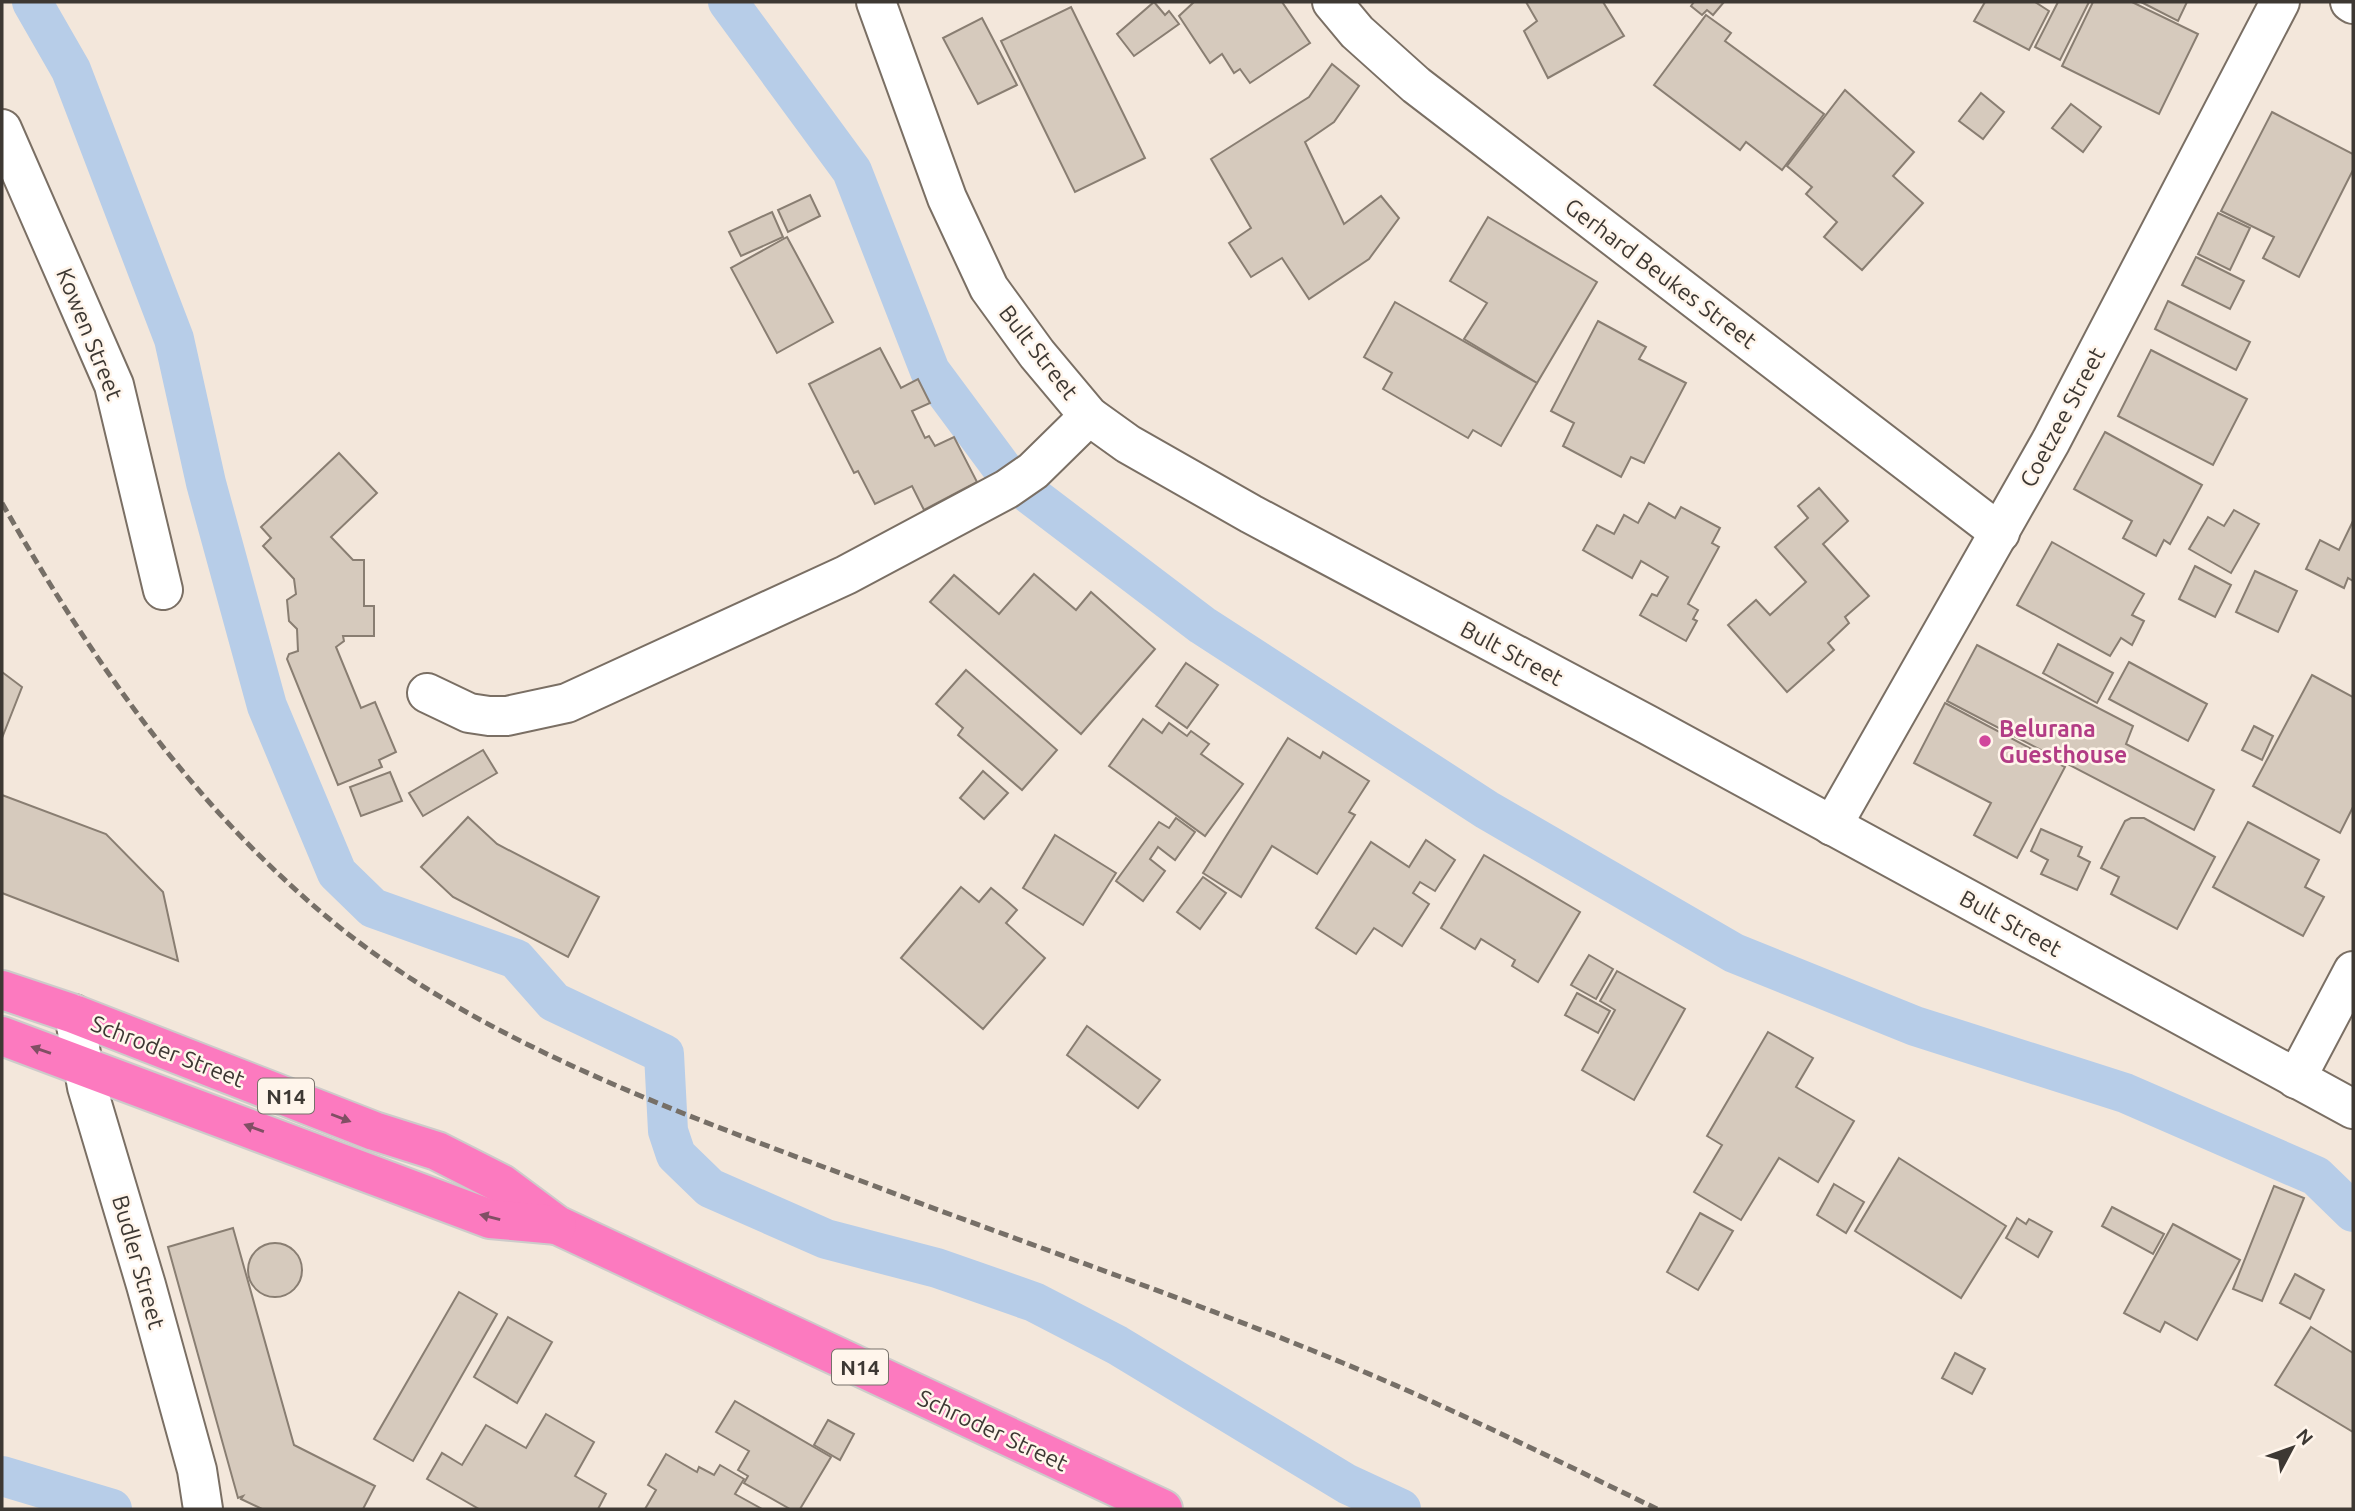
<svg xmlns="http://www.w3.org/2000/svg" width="2355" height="1511" font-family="Ubuntu,sans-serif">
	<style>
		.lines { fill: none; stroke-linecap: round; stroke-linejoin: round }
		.canal { stroke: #b7cde8; stroke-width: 40 }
		.building { fill: #d6cabd; stroke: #897e72; stroke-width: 2 }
		.minor-casing { stroke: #7a6f64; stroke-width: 42 }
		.highway-casing { stroke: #cdcbca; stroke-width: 42 }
		.minor { stroke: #fff; stroke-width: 38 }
		.highway { stroke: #fc7abf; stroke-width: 38 }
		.rail { stroke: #766f67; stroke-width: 5; stroke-dasharray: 10 5; stroke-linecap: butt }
		.oneway { fill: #804f64 }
		.hotel-dot { fill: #d1479c; stroke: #fff5eb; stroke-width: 2.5 }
		.labels { text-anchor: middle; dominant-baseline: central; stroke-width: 5; stroke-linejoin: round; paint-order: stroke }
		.shield { fill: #fff5eb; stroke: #77716a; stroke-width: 2 }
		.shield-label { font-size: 21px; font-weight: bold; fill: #3d3833 }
		.street-label { font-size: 23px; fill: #3d3833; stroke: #fff5eb }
		.hotel-label { font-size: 23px; font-weight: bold; fill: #b23c85; stroke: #fff5eb; text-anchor: start }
	</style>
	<rect width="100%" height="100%" fill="#f3e7db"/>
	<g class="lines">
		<g class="canal">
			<path d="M32,2l39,68 103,269 32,144 61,223 70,167 36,35 143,51 38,43 110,52 4,77 8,24 34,33 116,51 111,29 97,34 83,43 230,139 54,25"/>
			<path d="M728,2l124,169 78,200 81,109 191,145 285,185 247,143 181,73 210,67 191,83 37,36"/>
			<path d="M2,1476l110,33"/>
		</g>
	</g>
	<g class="building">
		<path d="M1154,2l11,13 4,-4 10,13 -45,32 -17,-22z"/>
		<path d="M1194,2h88l28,41 -60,40 -10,-14 -6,4 -12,-19 -12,9 -31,-47z"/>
		<path d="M1526,2h77l21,34 -76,42 -24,-47 13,-10z"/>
		<path d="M1694,2h30l-11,13 -6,-5 -5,5 -11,-9z"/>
		<path d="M1985,2h50l14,9 -20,39 -55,-29z"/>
		<path d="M2058,2h31l-29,58 -25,-13z"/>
		<path d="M2093,2h39l66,32 -39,80 -97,-48z"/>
		<path d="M2141,2h46l-9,19z"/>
		<path d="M1071,7l74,151 -70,34 -74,-151z"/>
		<path d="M1706,15l25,18 -6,8 99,73 -42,56 -36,-28 -6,8 -86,-65z"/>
		<path d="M982,18l35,67 -39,19 -35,-66z"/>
		<path d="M1332,64l27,22 -25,36 -29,20 39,82 37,-28 18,22 -30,41 -60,40 -27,-41 -31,19 -22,-34 22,-15 -40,-69 98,-62z"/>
		<path d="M1845,90l69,62 -21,24 30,27 -61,67 -38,-33 13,-15 -31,-28 6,-7 -25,-21z"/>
		<path d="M1981,93l23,19 -21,27 -24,-18z"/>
		<path d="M2071,104l30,23 -18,25 -31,-24z"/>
		<path d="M2272,112l81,42v16l-54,107 -36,-19 11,-21 -53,-26z"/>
		<path d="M810,195l10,21 -32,16 -10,-22z"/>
		<path d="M772,212l11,25 -42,19 -12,-24z"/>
		<path d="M2218,213l32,15 -20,42 -32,-16z"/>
		<path d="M1488,217l109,65 -60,101 -73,-44 23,-36 -37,-22z"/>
		<path d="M787,237l46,85 -56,31 -46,-85z"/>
		<path d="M2196,257l48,24 -14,28 -48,-24z"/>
		<path d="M2168,301l82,41 -14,28 -81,-41z"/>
		<path d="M1395,302l142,81 -36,63 -28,-16 -5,8 -85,-49 9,-16 -28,-16z"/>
		<path d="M1598,321l48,26 -7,12 47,24 -42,80 -13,-6 -10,20 -58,-31 11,-23 -23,-12z"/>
		<path d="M880,348l21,40 17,-9 12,24 -18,8 13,27 4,-2 6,10 19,-9 23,45 -53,28 -12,-24 -37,18 -17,-33 -4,2 -45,-89z"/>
		<path d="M2151,350l96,49 -34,66 -95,-49z"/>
		<path d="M2105,432l97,53 -32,59 -6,-4 -8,16 -33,-18 9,-17 -58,-32z"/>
		<path d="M339,453l38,40 -46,44 22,23h11v46h10v30h-31l1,5 -8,6 25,61 14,-6 21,50 -17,8 3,7 -44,18 -51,-126 2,-5 9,-3 -1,-22 -8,-8 -2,-21 9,-6 -2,-15 -31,-33 8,-8 -10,-11z"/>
		<path d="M1819,488l29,33 -25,23 46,52 -24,21 4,6 -21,20 6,7 -47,42 -59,-67 28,-25 14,15 36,-33 -31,-35 33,-29 -10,-12z"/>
		<path d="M1649,503l26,15 6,-11 39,21 -8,15 7,4 -31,57 10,6 -5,9 4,2 -11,20 -46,-26 12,-21 5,2 11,-19 -27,-16 -9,17 -49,-28 14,-25 17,9 10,-19 14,8z"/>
		<path d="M2234,510l25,14 -28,49 -42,-24 19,-32 16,9z"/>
		<path d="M2353,521v60l-5,-3 -4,10 -38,-19 14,-29 19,10z"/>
		<path d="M2052,542l92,52 -12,21 12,6 -12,24 -11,-7 -11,18 -93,-51z"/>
		<path d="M2195,566l36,19 -16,32 -36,-18z"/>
		<path d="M2255,571l42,20 -19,41 -42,-20z"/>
		<path d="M1034,574l42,36 15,-18 64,57 -74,85 -151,-132 24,-27 45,39z"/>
		<path d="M2058,644l55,29 -16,30 -54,-30z"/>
		<path d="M1977,645l156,81 -7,18 88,46 -20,40 -247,-129z"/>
		<path d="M2129,662l78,42 -19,37 -79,-42z"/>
		<path d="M1186,663l32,22 -31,43 -31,-22z"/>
		<path d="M966,670l91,80 -35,40 -64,-55 5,-7 -27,-24z"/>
		<path d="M2,672l20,15 -20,51z"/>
		<path d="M2312,675l41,22v110l-13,26 -87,-47z"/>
		<path d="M1945,703l120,64 -48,91 -43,-23 17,-32 -77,-40z"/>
		<path d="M1143,719l19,14 7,-10 18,13 4,-5 18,13 -8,10 42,30 -38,52 -96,-70z"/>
		<path d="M2254,726l19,10 -11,24 -20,-10z"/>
		<path d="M1288,738l32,20 3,-6 46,29 -20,31 6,3 -38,59 -45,-28 -31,51 -38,-24z"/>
		<path d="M483,750l14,23 -74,43 -14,-23z"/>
		<path d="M983,771l25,22 -24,26 -24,-21z"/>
		<path d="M390,772l12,29 -41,15 -11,-29z"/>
		<path d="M2,795l104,39 57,58 15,69 -176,-68z"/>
		<path d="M468,817l29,27 102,53 -31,60 -115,-60 -32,-30z"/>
		<path d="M1176,818l19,14 -20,28 -17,-13 -8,12 15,12 -22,30 -27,-20 43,-59 10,6z"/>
		<path d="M2131,818h13l71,39 -38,72 -66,-35 8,-17 -18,-9 24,-47z"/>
		<path d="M2248,822l71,38 -14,27 19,10 -21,39 -90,-49z"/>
		<path d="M2041,829l41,18 -4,9 12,6 -13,28 -36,-16 7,-14 -17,-9z"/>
		<path d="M1055,835l61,38 -33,52 -60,-37z"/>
		<path d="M1426,840l29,20 -20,31 -15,-9 -7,11 16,11 -27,42 -28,-18 -18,26 -40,-26 55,-86 38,25z"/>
		<path d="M1484,855l96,57 -42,70 -26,-16 3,-6 -34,-21 -6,10 -34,-21z"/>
		<path d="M1203,877l23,16 -26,36 -23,-17z"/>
		<path d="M961,887l18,15 12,-14 17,14 9,8 -11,13 39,35 -62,71 -82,-71z"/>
		<path d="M1589,955l24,14 -17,30 -25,-14z"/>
		<path d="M1617,971l68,38 -51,91 -52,-30 33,-60 -15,-9z"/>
		<path d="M1577,993l33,18 -12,22 -33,-18z"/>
		<path d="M1087,1026l73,54 -22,28 -71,-53z"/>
		<path d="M1768,1032l45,26 -17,29 58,34 -36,61 -39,-24 -38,62 -47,-28 28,-47 -15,-9z"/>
		<path d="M1899,1158l107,68 -45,72 -106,-67z"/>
		<path d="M1834,1184l30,18 -18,31 -29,-18z"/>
		<path d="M2274,1186l30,12 -42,103 -29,-12z"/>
		<path d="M2112,1207l52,27 -11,20 -51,-28z"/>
		<path d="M1700,1213l33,18 -35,59 -31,-18z"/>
		<path d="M2017,1218l9,6 3,-5 23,13 -14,25 -32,-19z"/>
		<path d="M2173,1224l67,36 -43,80 -32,-18 -5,10 -36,-19z"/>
		<path d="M233,1228l61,217 81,41 -12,23h-101l-21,-10 2,-3 -5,2 -70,-251z"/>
		<circle cx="275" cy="1270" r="27"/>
		<path d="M2295,1274l29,16 -14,29 -30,-16z"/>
		<path d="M459,1292l38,22 -84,147 -39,-22z"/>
		<path d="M508,1317l44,25 -35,61 -43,-26z"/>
		<path d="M2311,1327l42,26v79l-78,-47z"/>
		<path d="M1955,1353l30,16 -13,25 -30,-16z"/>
		<path d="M735,1401l96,56 -31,52h-10l-46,-26 4,-7 -10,-6 11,-19 -33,-19z"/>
		<path d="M546,1414l48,28 -19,34 31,18 -8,15h-119l-52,-30 15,-26 20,12 24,-40 40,23z"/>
		<path d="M828,1420l26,14 -14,26 -26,-15z"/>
		<path d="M666,1454l31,18 2,-5 15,8 6,-10 24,14 -9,15 27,15h-117l11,-19 -8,-5z"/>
	</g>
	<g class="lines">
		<g class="minor-casing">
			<g id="minor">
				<path d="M876,2l71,196 42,90 48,66 52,62 39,28 123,70 397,211 705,384"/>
				<path d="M1332,2l25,30 59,53 584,448"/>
				<path d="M2350,2l3,2"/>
				<path d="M2,129l112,256 49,205"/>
				<path d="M427,693l42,20 20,3h18l60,-13 279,-128 161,-86 26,-18 56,-55"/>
				<path d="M1832,826l219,-385 229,-439"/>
				<path d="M74,1014l13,73 59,198 51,185 6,39"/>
				<path d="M2296,1079l57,-108"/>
			</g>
		</g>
		<g class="highway-casing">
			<g id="highway">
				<path d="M2,990l72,24 300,117 63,20 65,33 55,41 606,284"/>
				<path d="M2,1036l488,183 67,6"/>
			</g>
		</g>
		<use href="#minor" class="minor"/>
		<use href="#highway" class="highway"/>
		<path class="rail" d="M2,503c88,154 187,299 325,414 161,135 388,208 582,282 165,62 333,119 495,190 85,38 169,79 253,120"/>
	</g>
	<defs><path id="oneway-solid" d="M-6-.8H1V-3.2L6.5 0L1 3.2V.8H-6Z" transform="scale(1.75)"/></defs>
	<g class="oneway">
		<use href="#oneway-solid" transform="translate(41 1050) rotate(-161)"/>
		<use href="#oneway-solid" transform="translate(341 1118) rotate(21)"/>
		<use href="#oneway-solid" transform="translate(254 1128) rotate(-160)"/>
		<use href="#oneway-solid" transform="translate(490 1217) rotate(-166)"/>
	</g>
	<circle class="hotel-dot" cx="1985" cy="741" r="7"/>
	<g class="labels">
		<g class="shield">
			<rect x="258" y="1078.5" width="56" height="35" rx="5"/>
			<rect x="832" y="1349.5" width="56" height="35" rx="5"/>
		</g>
		<g class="shield-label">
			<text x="286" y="1096">N14</text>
			<text x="860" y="1367">N14</text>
		</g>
		<g class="street-label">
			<text transform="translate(1661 273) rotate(37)">Gerhard Beukes Street</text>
			<text transform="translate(90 334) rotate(68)">Kowen Street</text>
			<text transform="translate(1039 352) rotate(52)">Bult Street</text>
			<text transform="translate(2062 417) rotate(-62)">Coetzee Street</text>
			<text transform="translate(1512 653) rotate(28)">Bult Street</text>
			<text transform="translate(2011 923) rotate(29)">Bult Street</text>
			<text transform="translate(168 1051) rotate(21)">Schroder Street</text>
			<text transform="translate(139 1262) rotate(74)">Budler Street</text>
			<text transform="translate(993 1430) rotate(25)">Schroder Street</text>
		</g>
		<g class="hotel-label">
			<text x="1999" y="728">Belurana<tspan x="1999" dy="26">Guesthouse</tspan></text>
		</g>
	</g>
	<rect width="2355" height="1511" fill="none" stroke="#3d3833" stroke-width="7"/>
	<g transform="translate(2292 1448) rotate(49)" stroke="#fff5eb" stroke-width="5" paint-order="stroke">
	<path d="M0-5L12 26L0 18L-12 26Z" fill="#3d3833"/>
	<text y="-10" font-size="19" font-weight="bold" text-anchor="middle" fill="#3d3833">N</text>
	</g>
</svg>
